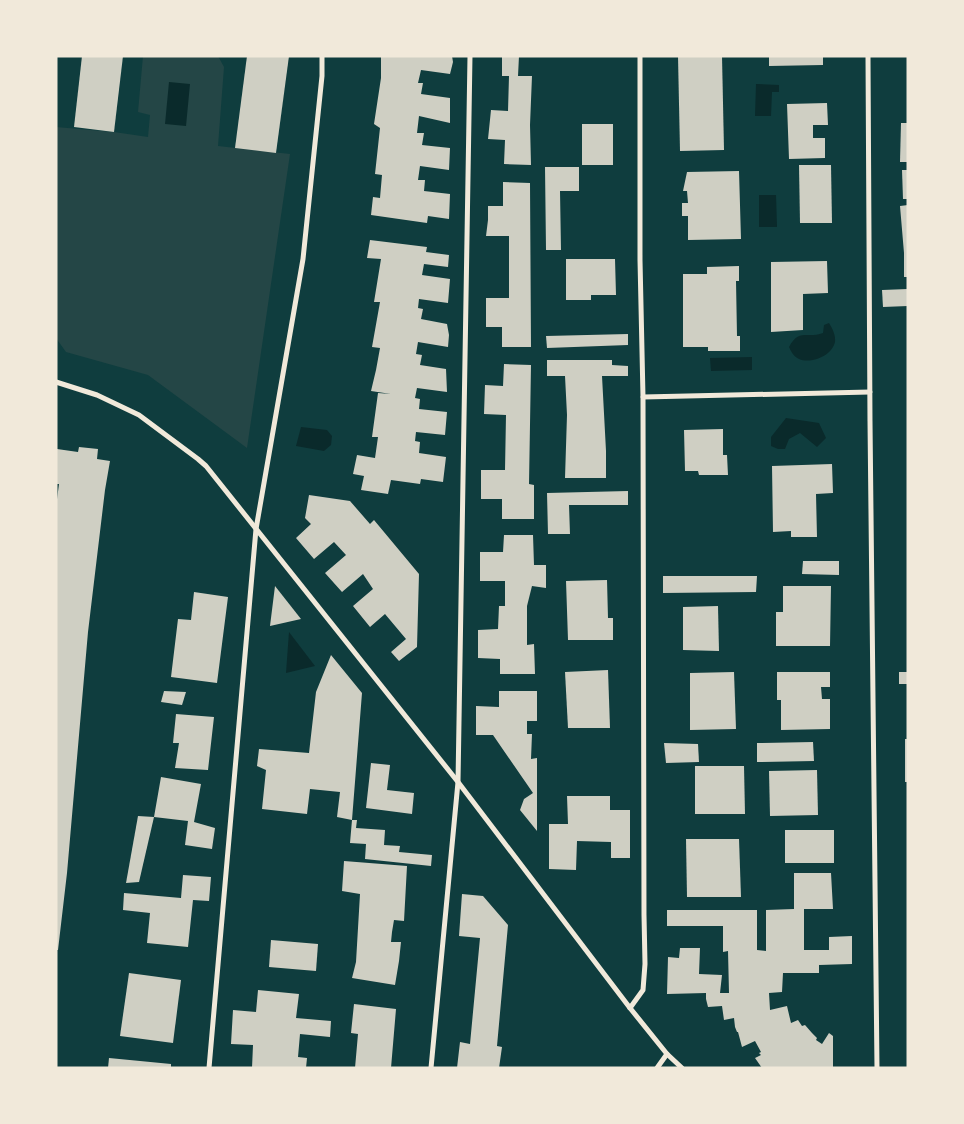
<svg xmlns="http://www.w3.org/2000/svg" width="964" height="1124" font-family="'Sofia Sans Condensed',sans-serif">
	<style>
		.green { fill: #244646 }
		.water { fill: #0a2a2b }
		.building { fill: #cfcfc3 }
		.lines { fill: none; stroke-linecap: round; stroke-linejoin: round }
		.minor { stroke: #f1e9da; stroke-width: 5 }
	</style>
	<rect width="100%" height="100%" fill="#0f3d3e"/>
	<path class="green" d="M143,56h75l6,11 -6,79 72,8 -43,294 -99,-73 -82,-23 -10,-14v-211l58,5 34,5 2,-22 -12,-3z"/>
	<g class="water">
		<path d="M169,82l21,2 -4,42 -21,-2z"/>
		<path d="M756,84l23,1v7h-7l-1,24h-16z"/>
		<path d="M759,195h17l1,32h-18z"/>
		<path d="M829,323c3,5 7,12 6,19 -3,14 -24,22 -36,17 -6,-3 -8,-8 -10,-12 10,-19 19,-8 34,-14l1,-8z"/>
		<path d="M752,357v13l-41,1 -1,-13z"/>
		<path d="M786,418l33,5 7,15 -9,9 -17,-14 -11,6 -4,10h-7l-7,-3v-9z"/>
		<path d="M301,427l26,3 5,6 -1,9 -7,6 -28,-5z"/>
		<path d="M289,632l26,34 -29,7z"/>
	</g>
	<g class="building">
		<path d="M82,56h41l-9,76 -40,-5z"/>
		<path d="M247,56h42l-13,97 -41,-5z"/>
		<path d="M381,56h71l1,6 -3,12 -29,-4 -3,13h5l-2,11 29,4v25l-31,-7 -2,17h7l-2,12 28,3 -1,22 -29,-4 -2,14h7l-1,11 26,3 -1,25 -21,-3 -1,7 -56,-8 2,-18 7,1 2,-23 -7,-1 5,-46 -6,-4 7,-46z"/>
		<path d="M502,56h17l-1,20h14l-2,49 1,40 -27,-1 1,-24 -17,-1 3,-29 17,1 1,-35h-7z"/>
		<path d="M678,56h44l2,94 -44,1z"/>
		<path d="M769,56h54v9l-54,1z"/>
		<path d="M827,103l1,22h-15v13h12v20l-36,1 -2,-55z"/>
		<path d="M901,123h7v39h-8z"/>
		<rect x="582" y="124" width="31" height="41"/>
		<path d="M799,165h32l1,58h-32z"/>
		<path d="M545,167h34v24h-19l1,59h-15z"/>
		<path d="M902,170h6v29h-5z"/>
		<path d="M739,171l2,68 -53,1v-24h-6v-13h6l-1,-12h-4l4,-19z"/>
		<path d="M503,182l27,1 1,164h-29v-20h-16v-29h23v-62h-23l2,-16v-14h15z"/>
		<path d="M908,205v72h-4v-24l-4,-47z"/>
		<path d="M370,240l57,7 -1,5 23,3 -1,12 -24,-3 -2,11 28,4 -2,24 -29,-4 -1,9 5,1 -2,10 26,5 2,11 -1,12 -30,-5 -2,12 6,1 -2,10 26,4 1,23 -30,-4 -2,10 5,1 -1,10 28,3 -2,23 -29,-3 -1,9 5,1 -1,11 27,4 -3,25 -22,-3 -1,5 -29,-4 -3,14 -27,-4 3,-14 -11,-2 4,-19 18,3 3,-21h-6l6,-44 13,1 -20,-3 5,-21 4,-22 -8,-1 8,-45h-6l7,-43 -14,-1z"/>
		<path d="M566,259h49l1,36h-25v5h-25z"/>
		<path d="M827,261l1,32 -25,1v36l-32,2v-70z"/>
		<path d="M739,266v15h-3l1,55h3v15h-32v-4h-25v-73h24v-7z"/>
		<path d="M908,289v17l-25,1 -1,-17z"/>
		<path d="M628,334v11l-81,3 -1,-12z"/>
		<path d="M547,360h65v5l16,1v10h-26l4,75v27h-41l2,-63 -2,-39h-18z"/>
		<path d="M504,364l27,1 -2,119 5,1v34h-32v-20h-21v-29h24l1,-55 -22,-1 1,-29 18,1z"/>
		<path d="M723,429v26h4l1,20h-29l-1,-4h-13l-1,-41z"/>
		<path d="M79,447l19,2 -1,10 13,2 -5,29 -17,142 -21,241 -9,77h-2v-443l3,-23h-3v-25l1,-10 21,3z"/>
		<path d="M832,464l1,29 -17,1 1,43h-26v-6l-18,1 -1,-66z"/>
		<path d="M628,491v14h-59l1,29h-22l-1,-41z"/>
		<path d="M309,495l41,6 20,23 4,-4 45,54 -2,73 -18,14 -8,-9 15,-13 -21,-25 -15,13 -17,-21 20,-17 -10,-15 -21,18 -17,-19 21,-18 -12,-13 -20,17 -18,-21 15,-14 -6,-6z"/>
		<path d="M504,535h29l1,30h12v23l-14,-2 -5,20v39l7,-1 1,30h-35v-15l-22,-1v-28l20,-1 1,-23h6v-25h-25v-29h23z"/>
		<path d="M803,561h36v14l-37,-1z"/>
		<path d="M663,576h94l-1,16 -93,1z"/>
		<path d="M607,580l1,38h5v22h-45l-2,-59z"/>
		<path d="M275,586l26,33 -31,7z"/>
		<path d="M783,586h48l-1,60h-54v-34h7z"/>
		<path d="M194,592l34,5 -11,86 -46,-6 7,-58 13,1z"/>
		<path d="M718,606l1,45 -36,-1v-43z"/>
		<path d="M331,655l31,38 -10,127h5l-1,8 29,2 -1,15 16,1 -1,6 33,3 -1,11 -66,-7 1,-15 -16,-1 2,-23 -15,-3 3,-25 -30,-3 -3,25 -45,-5 4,-39 -9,-4 2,-17 50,4 7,-61z"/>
		<path d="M608,670l2,58h-42l-3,-56z"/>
		<path d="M734,672l2,57 -46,1v-57z"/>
		<path d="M777,672h53v15h-9l1,12h8v30l-49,1v-30h-4z"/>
		<rect x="899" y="672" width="9" height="12"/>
		<path d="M164,691l22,1 -4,13 -21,-3z"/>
		<path d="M499,691h38v30h-10v13h5l-1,25 6,-1v73l-17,-21 4,-11 9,-6 -40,-58h-17v-29l23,1z"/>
		<path d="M176,714l38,3 -6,53 -33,-2 4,-25h-6z"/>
		<rect x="905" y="739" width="3" height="43"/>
		<path d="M813,742l1,19 -57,1v-19z"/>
		<path d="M664,743l34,1 1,18 -33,1z"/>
		<path d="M371,763l19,2 -3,25 27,3 -2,21 -46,-6z"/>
		<path d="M695,766h49l1,48h-50z"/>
		<path d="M817,770l1,45 -48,1 -1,-45z"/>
		<path d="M161,777l40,7 -7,38 21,6 -3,21 -27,-4 3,-24 -34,-4z"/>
		<path d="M567,796h43v14h20v48h-19v-16l-34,-1 -1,29 -27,-1v-45h19z"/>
		<path d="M138,816l16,1 -15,65 -13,1z"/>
		<rect x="785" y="830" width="49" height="33"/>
		<path d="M686,839h53l2,58h-54z"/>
		<path d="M344,861l63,5 -3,55 -10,-1 -2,12 -1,10h10l-2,19 -4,24 -43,-7 4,-16 4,-68 -18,-3z"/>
		<path d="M794,873h37l2,36h-29v41h25v-13l23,-1v28l-33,1v8h-36l-1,19 -13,1 1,17 17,-4 4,17 7,-3 4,6 3,-1 7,8 5,5 -1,2 6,4 7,-11 4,3v32h-71l-7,-10 6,-3 -2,-2 2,-1 -6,-11 -13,6 -4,-15h-1l-2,-5 -1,-9 -10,2 -2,-14 -14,1 -2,-8v-6l-39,1 1,-37 11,1 1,-10h20l-1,26 23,1 -2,18h9l-1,-42 -5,1v-26h-56v-16h90v40l9,1v-41l28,-1z"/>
		<path d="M183,875l28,2 -2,24 -16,-1 -5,47 -41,-4 3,-30 -27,-3 1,-17 57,5z"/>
		<path d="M462,894l21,2 25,29 -11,121 5,1 -3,21h-42l3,-26 10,2 10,-106 -21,-2z"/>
		<path d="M271,940l47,4 -2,27 -47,-4z"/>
		<path d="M129,973l52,7 -8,63 -53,-7z"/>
		<path d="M258,990l41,4 -3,24 35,3 -1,16 -30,-3 -2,23 9,1 -1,10h-54l1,-23 -22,-1 2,-34 23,2z"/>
		<path d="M354,1004l42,5 -5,59h-36l3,-34 -7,-1z"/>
		<path d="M109,1058l62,6v4h-63z"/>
	</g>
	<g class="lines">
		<g class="minor">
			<path d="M868,56l2,365 7,647"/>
			<path d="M56,382l41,13 42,20 59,44 8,7 252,316 172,226 37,46 15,14"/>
			<path d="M643,397l227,-5"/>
			<path d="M630,1008l13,-18 2,-26 -1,-49 -1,-518 -3,-137v-204"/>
			<path d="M209,1068l47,-539 47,-270 19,-183v-20"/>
			<path d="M431,1068l27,-286 12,-726"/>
			<path d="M657,1068l10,-14"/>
		</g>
	</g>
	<rect width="964" height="1124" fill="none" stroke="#f1e9da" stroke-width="115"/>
</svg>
